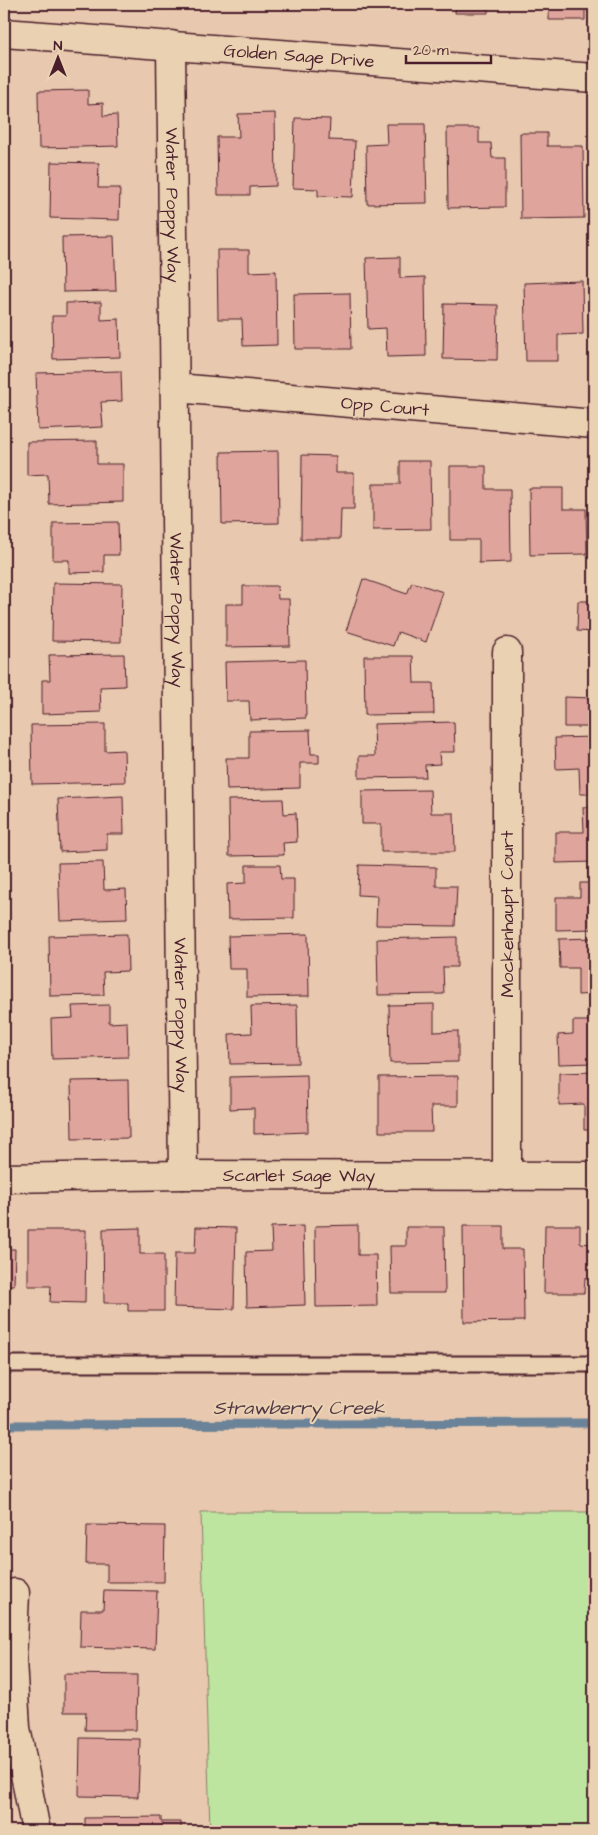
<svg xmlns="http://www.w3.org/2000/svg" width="598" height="1835" font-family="'Architects Daughter',sans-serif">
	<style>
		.green { fill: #bde5a0; stroke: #848266 }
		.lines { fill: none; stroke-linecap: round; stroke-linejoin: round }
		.stream { stroke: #6a8398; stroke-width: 9 }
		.building { fill: #dfa59d; stroke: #4a1f2b }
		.service-casing { stroke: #4a1f2b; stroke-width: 19 }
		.minor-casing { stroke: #4a1f2b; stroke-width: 31 }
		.service { stroke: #ead1b2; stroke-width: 15 }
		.minor { stroke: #ead1b2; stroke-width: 28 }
		.labels { text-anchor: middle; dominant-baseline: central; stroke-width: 4.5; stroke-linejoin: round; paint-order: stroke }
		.street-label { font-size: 18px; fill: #4a1f2b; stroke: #ead1b2 }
		.water-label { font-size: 19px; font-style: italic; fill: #523846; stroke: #ead1b2 }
	</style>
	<rect width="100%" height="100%" fill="#e8c8ae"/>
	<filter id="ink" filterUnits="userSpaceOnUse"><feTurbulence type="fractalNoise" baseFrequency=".02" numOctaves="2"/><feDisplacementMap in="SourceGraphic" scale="10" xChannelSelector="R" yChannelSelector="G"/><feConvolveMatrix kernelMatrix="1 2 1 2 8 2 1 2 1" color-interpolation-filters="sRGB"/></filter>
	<g filter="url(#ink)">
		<path class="green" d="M201,1512h393v319h-384z"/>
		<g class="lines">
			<path class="stream" d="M4,1425l590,-2"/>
		</g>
		<g class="building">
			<rect x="404" y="4" width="36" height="5"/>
			<path d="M456,4h32v9h-33z"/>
			<path d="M537,4h48v16h-36v-15z"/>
			<path d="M88,90v14l15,-1v13l14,-1 1,31 -79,2 -1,-57z"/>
			<path d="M275,113l1,73 -26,1v8h-32l-1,-58h22l-1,-23z"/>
			<path d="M295,118l35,1 -1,21 26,1 -2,56 -35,-1v-7l-25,-1z"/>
			<path d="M386,124h39l2,79 -60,1 -1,-59 21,-1z"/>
			<path d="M447,128h32v15h12l1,15h13v49l-57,1z"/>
			<path d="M520,133h27v13h36l1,72 -63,1z"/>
			<path d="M51,162l48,1 -1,25h22l-1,32 -69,-2z"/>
			<path d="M114,236l2,55 -53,1 -1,-55z"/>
			<path d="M217,250h32v22l27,-1 1,74 -34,1 -1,-27h-24z"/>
			<path d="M400,257v21l25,-1 1,79 -39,1 -1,-29 -18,1 -2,-71z"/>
			<path d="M582,281l1,53 -25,1v26h-32l-2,-78z"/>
			<path d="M350,293l1,56h-56l-1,-55z"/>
			<path d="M101,302v18l18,-1 1,38 -67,2 -1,-43h14v-13z"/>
			<path d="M444,304l54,1 -1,55 -54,-1z"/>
			<path d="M121,371l1,30 -21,1 2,25 -65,3 -2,-57z"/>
			<path d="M97,441v23h26v38l-74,2 -1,-30 -21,1v-33z"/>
			<path d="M278,451l1,72 -57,1 -1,-72z"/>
			<path d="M302,455l34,1v17h18v36h-13l-1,30h-39z"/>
			<path d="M400,461h30l1,68 -58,1v-46h27z"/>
			<path d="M450,466h36v23h24l1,73 -32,1v-23h-29z"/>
			<path d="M529,488h34v21h23l1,45 -57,1z"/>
			<path d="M118,522l1,33h-15v17l-35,1v-13h-16v-37z"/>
			<path d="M363,579l44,15 5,-12 31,10 -17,50 -28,-10 -5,14 -47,-15z"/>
			<path d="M53,583l69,1 -1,58 -69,-1z"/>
			<path d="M243,586h34l1,13h11l1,47 -64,1v-43h17z"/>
			<path d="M578,601h16v31l-17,-1z"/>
			<path d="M124,654l1,32 -25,1 1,25 -59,2v-34h8l-1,-25z"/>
			<path d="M364,656h49l1,27h19l1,31 -69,1z"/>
			<path d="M305,660l1,58 -56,2 -1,-19h-23l-1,-39z"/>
			<path d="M593,671h1v56h-30v-30l28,1z"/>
			<path d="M454,722l1,30h-16l1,12 -15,1 1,12 -67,1v-22h16l-1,-32z"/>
			<path d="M105,724v27l19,-1 1,32 -93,2 -1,-59z"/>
			<path d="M310,730l1,24h8v9h-19v25l-73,2 -1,-32h23v-27z"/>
			<path d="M594,737v57h-14l-1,-26 -23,1 -1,-31z"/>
			<path d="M430,790l1,23h23l1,39h-74v-28h-19v-33z"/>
			<path d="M123,796l1,38h-17v16l-47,2 -2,-53z"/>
			<path d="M283,799l1,15 12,-1 1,29 -14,1 1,12 -55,1 -1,-56z"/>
			<path d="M594,806v56l-38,1v-31h28l-1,-25z"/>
			<path d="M103,862l1,28 22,-1 1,30 -67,2 -2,-58z"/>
			<path d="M246,865h34l1,14h13v39l-66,1 -1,-35 19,-1z"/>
			<path d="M359,865l77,2v19h21l-2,40 -79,-1 1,-29 -19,-1z"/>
			<path d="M588,871h6v58l-38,1v-33h24v-14h9z"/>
			<path d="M127,934l1,37 -25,1 1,23 -54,1 -1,-60z"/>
			<path d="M308,934l1,62 -62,1v-28h-18l-1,-33z"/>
			<path d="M457,937v30h-14l1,27 -66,1 -1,-56z"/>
			<path d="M594,938v56l-16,1v-27h-18l-1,-29z"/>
			<path d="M434,1004v28l24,-1v31l-68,1 -1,-58z"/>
			<path d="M109,1005v18l18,-1 1,35 -76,2 -1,-40 22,-1 -1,-12z"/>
			<path d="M297,1005l1,58 -68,1 -1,-30 23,-1 -1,-27z"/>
			<path d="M587,1008h7v55l-35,1 -1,-29 15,-1v-13h15z"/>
			<path d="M594,1072v58h-10v-26l-25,1v-32z"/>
			<path d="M307,1075l1,57 -54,2v-26l-24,1v-32z"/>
			<path d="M458,1076v30h-27l1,26h-53v-55z"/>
			<path d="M128,1080l1,58 -57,1 -1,-58z"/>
			<path d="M358,1225v30h18l1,51 -61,1 -1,-81z"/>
			<path d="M545,1225h35v18l14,1v34h-9l-1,15h-40z"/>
			<path d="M303,1226l2,79 -58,2 -1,-55 26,-1 -1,-24z"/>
			<path d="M463,1226h40v23h20l1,72 -60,1z"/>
			<path d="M196,1227l40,1 -2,81 -60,-2 1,-54h20z"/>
			<path d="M406,1227h38l1,66h-54l-1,-47h16z"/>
			<path d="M140,1228v26h24v57h-36v-8h-24l-1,-74z"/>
			<path d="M28,1230h58l-1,73 -35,-1 1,-16h-23z"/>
			<path d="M4,1249h11l-1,36h-10z"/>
			<path d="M87,1525l78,1 -1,56h-57v-18h-21z"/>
			<path d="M104,1590l53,1 -2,58 -75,-2 1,-37h22z"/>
			<path d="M64,1674l73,1 -1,55h-51l1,-18h-22z"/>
			<path d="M80,1738l60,1 -2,58 -59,-1z"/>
			<path d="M161,1817v5h20v9h-96v-13z"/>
		</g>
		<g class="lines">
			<g class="service-casing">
				<path id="service" d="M4,1364h590"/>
			</g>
			<g class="minor-casing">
				<g id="minor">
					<path id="s1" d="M4,33l590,45"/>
					<path id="s2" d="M171,45l12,1130"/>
					<path id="s3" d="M176,388l418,36"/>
					<path d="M507,652v524"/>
					<path id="s4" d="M4,1178l179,-3 411,1"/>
					<path d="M15,1593l-3,67 4,68 20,103"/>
				</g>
			</g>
			<use href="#service" class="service"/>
			<use href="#minor" class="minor"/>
		</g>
	</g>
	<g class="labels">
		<g class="street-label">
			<text stroke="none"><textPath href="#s1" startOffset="296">Golden Sage Drive</textPath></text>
			<text stroke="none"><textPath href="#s2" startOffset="160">Water Poppy Way</textPath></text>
			<text stroke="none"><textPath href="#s3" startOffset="210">Opp Court</textPath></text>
			<text stroke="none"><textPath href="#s2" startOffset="565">Water Poppy Way</textPath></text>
			<text transform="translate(507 914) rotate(-90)">Mockenhaupt Court</text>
			<text stroke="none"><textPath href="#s2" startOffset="970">Water Poppy Way</textPath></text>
			<text stroke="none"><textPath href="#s4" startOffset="295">Scarlet Sage Way</textPath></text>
		</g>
		<g class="water-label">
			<text x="299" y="1408">Strawberry Creek</text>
		</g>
	</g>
	<rect width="598" height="1835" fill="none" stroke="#ead1b2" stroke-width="20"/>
	<rect x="10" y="10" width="578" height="1815" fill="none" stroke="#4a1f2b" stroke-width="2" filter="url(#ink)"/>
	<g transform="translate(58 58)" stroke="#ead1b2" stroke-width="4" paint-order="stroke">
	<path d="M0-4L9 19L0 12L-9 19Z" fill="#4a1f2b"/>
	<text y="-8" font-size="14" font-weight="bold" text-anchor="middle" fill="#4a1f2b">N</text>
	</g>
	<path d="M406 55v8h85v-8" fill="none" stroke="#4a1f2b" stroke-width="2.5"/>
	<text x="413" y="55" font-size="15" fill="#4a1f2b" stroke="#ead1b2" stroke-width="4" paint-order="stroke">20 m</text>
</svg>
